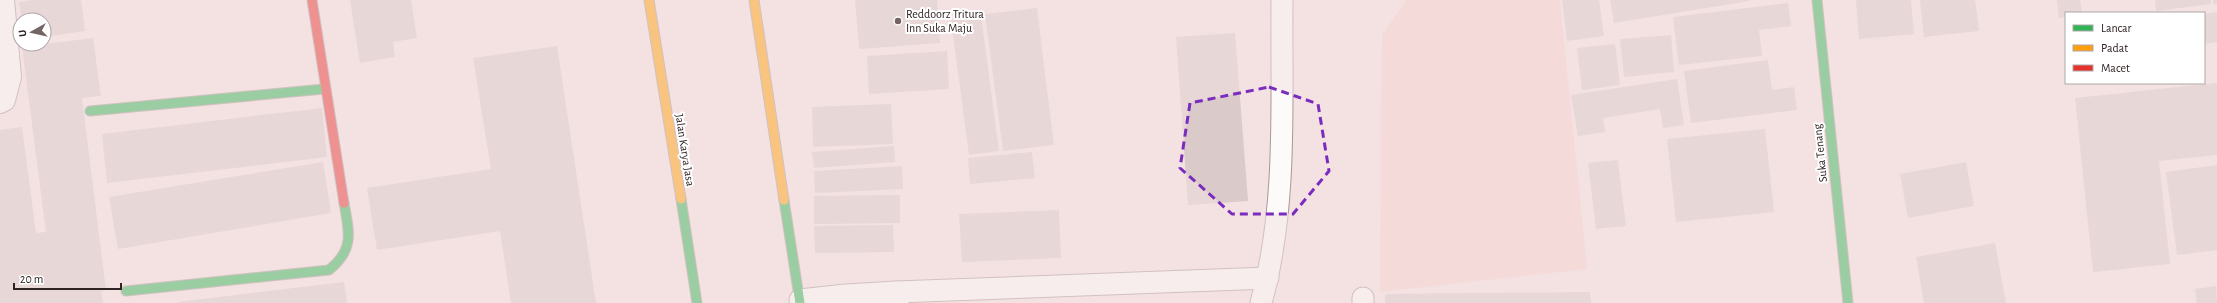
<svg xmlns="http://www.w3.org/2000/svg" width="2217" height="303" font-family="'Alegreya Sans',sans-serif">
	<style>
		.green { fill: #f7d0d0 }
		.building { fill: #dacaca }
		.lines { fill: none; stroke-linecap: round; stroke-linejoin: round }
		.lane-casing { stroke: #a89999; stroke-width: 23 }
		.street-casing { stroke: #a89999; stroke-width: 24 }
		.fast-casing { stroke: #a89999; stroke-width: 11 }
		.slow-casing { stroke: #a89999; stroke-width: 11 }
		.jam-casing { stroke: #a89999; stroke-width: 11 }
		.lane { stroke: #fdfafa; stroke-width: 21 }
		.street { stroke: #fdfafa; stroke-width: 22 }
		.fast { stroke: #30b455; stroke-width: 9 }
		.slow { stroke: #ff9f0a; stroke-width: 9 }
		.jam { stroke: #e5322d; stroke-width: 9 }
		.marked { fill: none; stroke: #7b2cbf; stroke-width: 3; stroke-dasharray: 8 5; stroke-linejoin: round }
		.poi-dot { fill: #746565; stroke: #fff; stroke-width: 1.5 }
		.labels { text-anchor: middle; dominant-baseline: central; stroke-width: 4; stroke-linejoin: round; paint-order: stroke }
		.poi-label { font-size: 12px; fill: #2f2222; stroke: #fff; text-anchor: start }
		.street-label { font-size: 12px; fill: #2f2222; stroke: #fff }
	</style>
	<rect width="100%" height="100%" fill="#f4e1e1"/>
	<path class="green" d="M1406,0h154l27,269 -207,23 2,-257z"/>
	<g class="building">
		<path d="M33,0h48l4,31 -41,6v-17h-22l-3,-18z"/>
		<path d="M350,0h61l6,38 -24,4 2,15 -35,6z"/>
		<path d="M855,0h82l3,43 -81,6z"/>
		<path d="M1562,0h37l5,36 -37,5z"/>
		<path d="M1610,0h139v1l-135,22z"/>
		<path d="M1856,0h55l3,34 -55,5z"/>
		<path d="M1920,0h55l4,31 -55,6z"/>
		<path d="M2057,0h23l2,13h-16v4l-7,1z"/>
		<path d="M2155,0h56v4l-55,7z"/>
		<path d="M2213,0h4v4l-3,1z"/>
		<path d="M1788,3l3,23 -32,4 3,26 -83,9 -6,-48z"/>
		<path d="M1037,8l17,137 -51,6 -18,-137z"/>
		<path d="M2217,12v30l-13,2v-30z"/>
		<path d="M981,16l18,135 -30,4 -18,-135z"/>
		<path d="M1235,33l13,168 -60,4 -12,-168z"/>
		<path d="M1671,35l3,37 -50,5 -4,-38z"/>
		<path d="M93,38l8,58 -19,2 24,192 -5,1 2,12h-103v-173l22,-3 14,106 10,-1 -24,-185z"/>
		<path d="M1615,44l5,41 -38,5 -5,-42z"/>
		<path d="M557,46l39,257h-85l-11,-72 -123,19 -10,-62 124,-19 -18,-111z"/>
		<path d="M947,51l2,38 -80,5 -2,-38z"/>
		<path d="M1768,60l4,30 22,-3 3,23 -106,13 -7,-52z"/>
		<path d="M1677,79l7,46 -21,3 -3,-19 -57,9 2,14 -27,4 -7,-41z"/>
		<path d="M2217,83v72l-58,6 11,103 -77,8 -18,-174z"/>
		<path d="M891,104l2,40 -80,3 -1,-40z"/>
		<path d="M322,108l5,49 -220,26 -5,-49z"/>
		<path d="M1765,129l9,83 -98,10 -9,-83z"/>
		<path d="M894,146l1,16 -81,6 -2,-16z"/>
		<path d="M1032,152l3,26 -65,6 -2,-26z"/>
		<path d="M1618,160l8,66 -30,3 -8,-66z"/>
		<path d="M323,162l8,51 -213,36 -9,-52z"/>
		<path d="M1966,162l8,44 -66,12 -8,-44z"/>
		<path d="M2217,165v85l-40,5 -11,-83z"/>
		<path d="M902,166l1,23 -88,4 -1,-22z"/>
		<path d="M900,195v28l-86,1v-28z"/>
		<path d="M1059,210l2,48 -99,4 -3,-48z"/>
		<path d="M893,225l1,27 -79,1 -1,-27z"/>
		<path d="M1995,243l11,60h-82l-8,-46z"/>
		<path d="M344,282l3,21h-168l-1,-1z"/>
		<path d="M2216,286l1,17h-20l-2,-14z"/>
		<path d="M1590,292l1,11h-206v-9z"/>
	</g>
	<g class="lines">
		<g class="lane-casing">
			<g id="lane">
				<path d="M896,292l372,-14"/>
				<path d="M800,300l46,-5 50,-3 2,11"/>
				<path d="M1261,303c27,-98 20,-202 21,-303"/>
				<path d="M1363,303v-5"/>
			</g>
		</g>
		<g class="street-casing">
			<path id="street" d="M0,102l4,-2 6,-23 -7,-77"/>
		</g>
		<g class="fast-casing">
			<g id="fast">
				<path d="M1817,0l31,303"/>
				<path d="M90,111l234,-22"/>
				<path d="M681,199l16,104"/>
				<path d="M784,200l16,103"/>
				<path d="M126,291l203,-21c26,-21 20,-38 15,-67"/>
			</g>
		</g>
		<g class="slow-casing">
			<g id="slow">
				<path d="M649,0l32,199"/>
				<path d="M754,0l30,200"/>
			</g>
		</g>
		<g class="jam-casing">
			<path id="jam" d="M312,0l32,203"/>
		</g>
		<use href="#lane" class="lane"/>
		<use href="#street" class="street"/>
		<use href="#fast" class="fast"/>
		<use href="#slow" class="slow"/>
		<use href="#jam" class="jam"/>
	</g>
	<path d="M0 0H2217V303H0ZM1269,87l49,17 11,67 -36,43h-61l-52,-46 10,-65z" fill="#f4e1e1" fill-opacity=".55" fill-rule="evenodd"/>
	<path class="marked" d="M1269,87l49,17 11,67 -36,43h-61l-52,-46 10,-65z"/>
	<circle class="poi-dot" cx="898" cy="21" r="4"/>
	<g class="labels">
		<g class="poi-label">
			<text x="906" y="14">Reddoorz Tritura<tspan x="906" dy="14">Inn Suka Maju</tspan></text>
		</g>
		<g class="street-label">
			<text transform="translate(685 150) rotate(81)">Jalan Karya Jasa</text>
			<text transform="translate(1820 153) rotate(-96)">Suka Tenang</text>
		</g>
	</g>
	<rect x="2065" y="12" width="140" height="72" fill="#ffffff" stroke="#aca7a7"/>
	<rect x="2073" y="25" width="20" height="6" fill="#30b455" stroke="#aca7a7"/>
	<text x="2101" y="32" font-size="12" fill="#2f2222">Lancar</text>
	<rect x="2073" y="45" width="20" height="6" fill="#ff9f0a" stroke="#aca7a7"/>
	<text x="2101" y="52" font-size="12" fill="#2f2222">Padat</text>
	<rect x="2073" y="65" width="20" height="6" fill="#e5322d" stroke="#aca7a7"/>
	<text x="2101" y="72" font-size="12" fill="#2f2222">Macet</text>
	<g transform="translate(32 32) rotate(262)"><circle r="19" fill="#ffffff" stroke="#aca7a7"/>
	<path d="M0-3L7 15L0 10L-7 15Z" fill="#746565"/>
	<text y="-6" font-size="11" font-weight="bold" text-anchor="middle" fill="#2f2222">U</text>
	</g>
	<path d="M14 283v6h107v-6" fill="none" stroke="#2f2222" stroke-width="2"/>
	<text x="20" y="283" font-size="12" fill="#2f2222" stroke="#ffffff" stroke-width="3" paint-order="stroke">20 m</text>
</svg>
